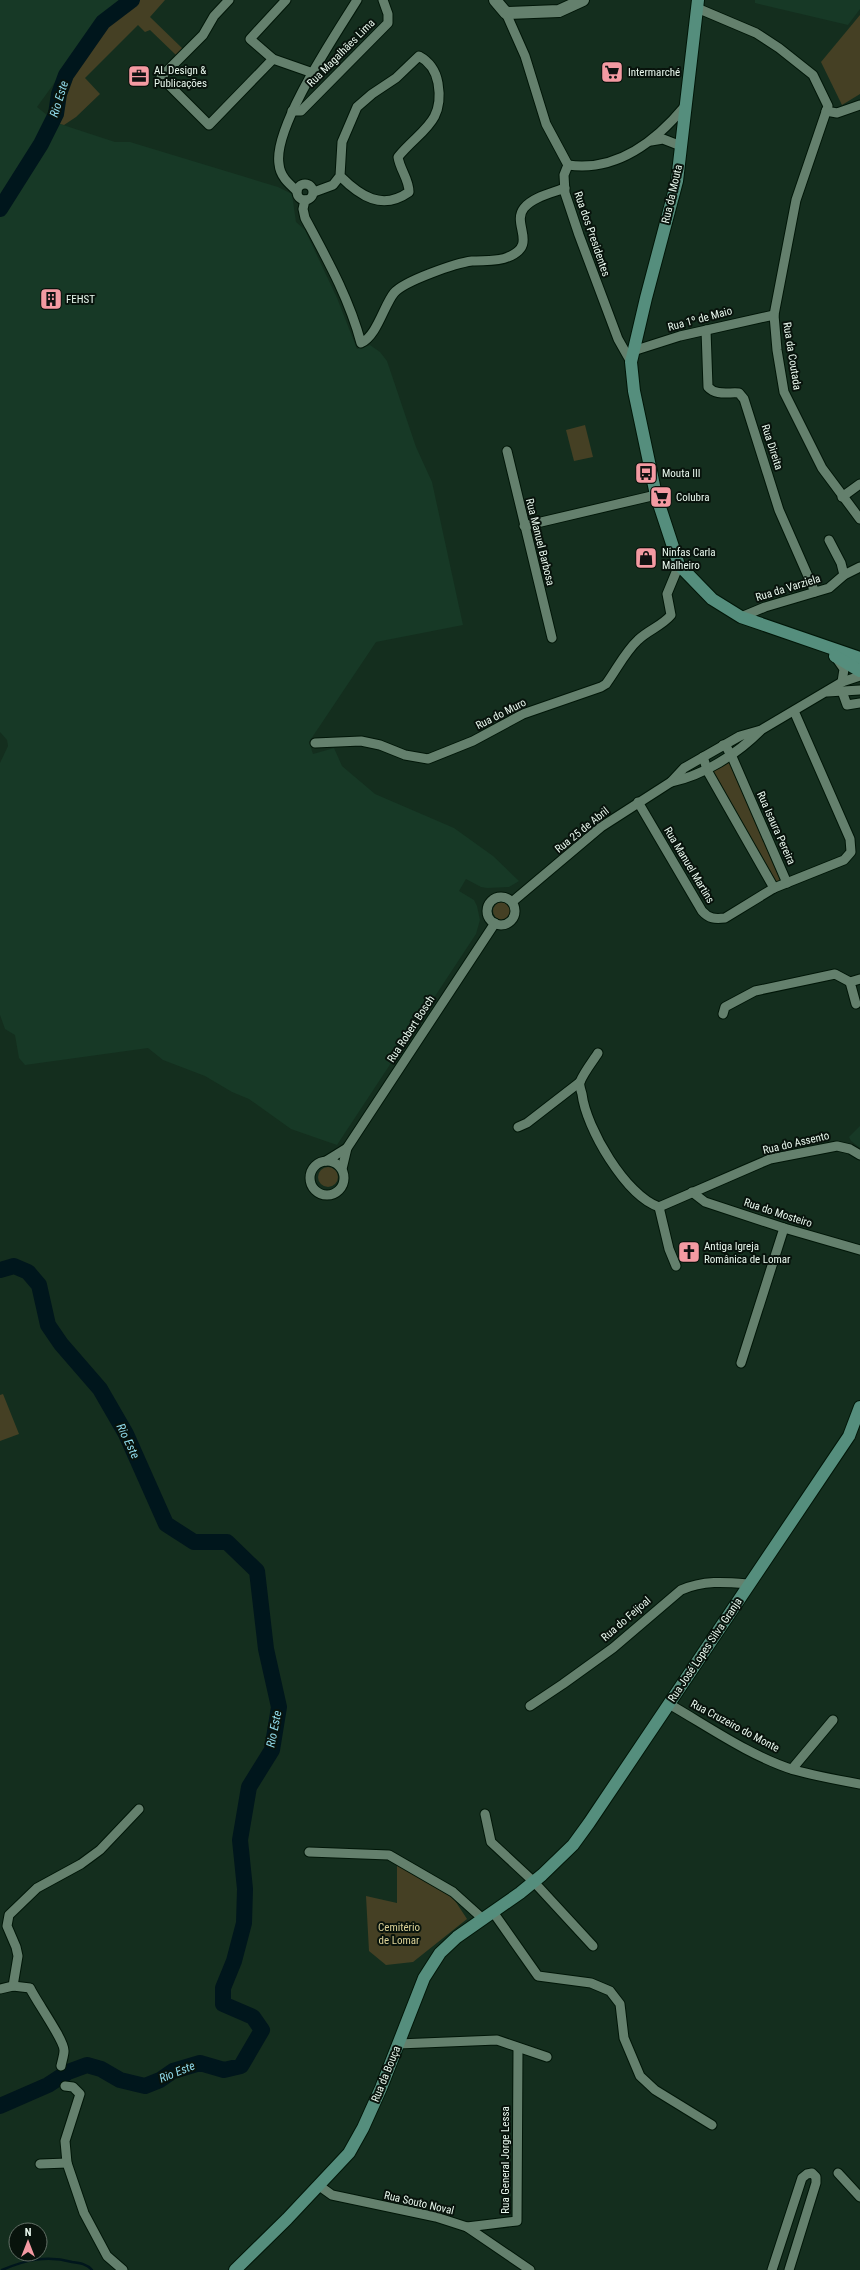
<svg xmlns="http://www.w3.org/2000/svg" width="860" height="2270" font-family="'Roboto Condensed',sans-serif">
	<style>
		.built { fill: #173926 }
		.green { fill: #454024 }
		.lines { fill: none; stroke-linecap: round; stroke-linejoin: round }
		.stream { stroke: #00161c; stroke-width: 2.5 }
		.river { stroke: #00161c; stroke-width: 16 }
		.minor-casing { stroke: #001608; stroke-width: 11 }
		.tertiary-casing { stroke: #001608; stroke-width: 14 }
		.secondary-casing { stroke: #001608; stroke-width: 14 }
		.minor { stroke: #64806d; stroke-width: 9 }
		.tertiary { stroke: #64806d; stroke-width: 12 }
		.secondary { stroke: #558e7d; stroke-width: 12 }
		.labels { text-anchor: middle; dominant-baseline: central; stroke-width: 4; stroke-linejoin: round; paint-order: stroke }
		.street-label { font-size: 11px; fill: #e9f8ee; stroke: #08130c }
		.poi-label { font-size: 11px; fill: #e9f8ee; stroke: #08130c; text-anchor: start }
		.park-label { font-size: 11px; fill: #ddd298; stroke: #08130c }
		.water-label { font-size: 12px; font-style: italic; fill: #90daea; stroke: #08130c }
	</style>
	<rect width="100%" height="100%" fill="#142e1e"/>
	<g class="built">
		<path d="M0,0h119l-17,17 -65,90 20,16 58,19h15l148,45 14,7 4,28 9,8 32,68 20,51 13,-4 10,7 7,9 29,86 16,35 31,143 -87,17 -67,100 4,12 21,-6 8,18 33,28 79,34 39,28 26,25 -10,6 -22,1 -6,-1 -15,-8 -7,12 15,9 3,6 3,14 -4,14 -139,211 -46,-16 -42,-30 -17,-7 -27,-16 -42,-16 -15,-12 -123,17 -6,-7 -4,-23 -10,-6 -5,-14v-252l8,-17 -1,-6 -7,-8z"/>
		<path d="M755,0h105v9l-12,16 -93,-22z"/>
		<path d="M860,1126v22l-9,-7 -2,-4z"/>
	</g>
	<g class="green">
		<path d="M140,0h25l-15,17 33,32 -7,6 -26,-25 -5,2 -7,-7 -53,53 15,16 -24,23 -12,8 -7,-2c9,-15 5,-31 12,-47 8,-16 27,-42 41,-54 9,-8 21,-14 30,-22z"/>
		<path d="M860,15v79l-18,11 -21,-43z"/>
		<path d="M585,425l8,32 -19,4 -8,-31z"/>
		<path d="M730,762l52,119 -7,3 -62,-113z"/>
		<circle cx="502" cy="911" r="9"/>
		<circle cx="328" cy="1177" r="10"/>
		<path d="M3,1394l16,40 -19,7v-46z"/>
		<path d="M397,1863l53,30 17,26 -54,43 -27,3 -17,-14 -3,-55 31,7z"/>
	</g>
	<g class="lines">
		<path class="stream" d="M2,2270c23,-10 45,-15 70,-8 8,1 15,2 20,8"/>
		<g class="river">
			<path d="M0,209l41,-65 15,-30 3,-20 7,-19 37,-53 29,-22"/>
			<path d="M0,1270l14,-4 14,6 11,13 9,40 13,19 39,45 26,45 40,90 28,18h33l30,29 9,78 13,58 -7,43 -23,37 -9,53 5,49 -1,34 -10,38 -11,27v16l30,13 9,13 -21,36 -17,4 -24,-7 -27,8 -13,9 -15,6 -25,-6 -19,-11 -14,-4 -19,7 -20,13 -48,21"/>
		</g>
		<g class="minor-casing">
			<g id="minor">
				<path d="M229,0l-15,16 -11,19 -42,42 48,48 64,-66"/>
				<path d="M286,0l-36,39 23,20 40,14"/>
				<path d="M697,8l59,25 23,15 34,27 15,31 -32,94 -22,115 3,35 7,42 38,76 38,51"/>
				<path d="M506,13l19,43 21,68 22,41"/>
				<path d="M292,111h9l87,-88v-9l-5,-14"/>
				<path d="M826,111l11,2 23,-8"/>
				<path d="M651,141l12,-2 18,7"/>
				<path d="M568,165l-4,10 1,18 14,42 39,104 13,23"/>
				<path d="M568,165c48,7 88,-24 117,-59"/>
				<circle cx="305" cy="192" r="8"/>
				<path d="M297,191c-9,-8 -17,-15 -18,-27 -6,-37 57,-130 78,-164"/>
				<path d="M314,192l19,-7 7,-9 2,-34 15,-35 15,-13 24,-16 23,-22c11,6 17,16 19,27 7,40 -18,47 -40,74 2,13 11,22 11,35 -27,19 -49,4 -69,-16"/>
				<path d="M305,200l-2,9 2,9c22,41 44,80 56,125 16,-7 23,-38 33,-50 10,-12 62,-30 78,-32 12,-1 25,1 36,-4 31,-12 3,-33 16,-49 9,-11 28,-15 41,-20"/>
				<path d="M706,330l2,57c8,9 21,5 31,6l5,6 35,111 36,82"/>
				<path d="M633,351l47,-15 94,-21"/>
				<path d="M507,451l45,187"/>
				<path d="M842,497l18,-13"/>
				<path d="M524,526l132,-31"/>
				<path d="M829,540l12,23 3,12"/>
				<path d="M741,617l24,-10 64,-19 15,-13 16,-8"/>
				<path d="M837,659l7,10 -2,13"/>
				<path d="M842,691l5,14 13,-2"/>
				<path d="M827,692l33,-2"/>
				<path d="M315,743l46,-2 19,4 25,10 23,4 45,-18 50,-27 78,-27 5,-3c11,-15 19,-32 32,-44 10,-10 24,-14 33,-25l-4,-21 12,-29"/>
				<path d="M723,745l4,3 6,11 54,124"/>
				<path d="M703,757l5,15 66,116"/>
				<path d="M671,782c33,-7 66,-28 89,-51"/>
				<path d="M638,802l64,109c7,8 13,8 23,7l49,-30 70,-28 7,-8 -1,-13 -56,-128"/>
				<circle cx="501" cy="911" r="14"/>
				<path d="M512,902l89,-75 70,-45 13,-14 56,-32 21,-6 81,-48 18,-6"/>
				<path d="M856,1004l-6,-22 10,-3"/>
				<path d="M723,1014l2,-7 30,-16 80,-17 15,8"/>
				<path d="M598,1053c-5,8 -14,19 -18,29 -1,3 1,8 2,12 4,34 44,102 77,113"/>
				<path d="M518,1127l9,-4 53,-41"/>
				<path d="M326,1161l21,-13"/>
				<circle cx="327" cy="1178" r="17"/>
				<path d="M342,1169l5,-21 148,-225"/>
				<path d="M692,1192l13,10 79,26 76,22"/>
				<path d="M659,1207l111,-48 67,-13 13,3 10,6"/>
				<path d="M659,1207l10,42 7,17"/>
				<path d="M741,1363l43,-135"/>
				<path d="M669,1704c40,23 81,52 125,66 22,6 44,10 66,14"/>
				<path d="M530,1706l33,-22 50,-36 68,-58c23,-10 44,-8 68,-6"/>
				<path d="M792,1769l41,-49"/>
				<path d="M485,1814l6,28 43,40 59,64"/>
				<path d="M309,1852l80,3 64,37 30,27"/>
				<path d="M493,1912l45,64 53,7 19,8 10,13 4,34 16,38 15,14 57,35"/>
				<path d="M13,1986l5,-30 -2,-9 -9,-21 2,-11 28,-27 44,-24 19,-14 39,-41"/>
				<path d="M0,1989l13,-3 17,2c6,13 35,53 34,63 0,4 -2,10 -3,15"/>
				<path d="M398,2044l99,-4 50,17"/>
				<path d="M65,2086l8,1 7,7 -15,47 2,22 17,50 23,43 16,14"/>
				<path d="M40,2164l27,-1"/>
				<path d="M838,2173l22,24"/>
				<path d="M318,2185l14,10 104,22 31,10 63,43"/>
				<path d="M467,2227l50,-6 1,-172"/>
				<path d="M772,2270l30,-92 5,-4 5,-1 4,4v6l-27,87"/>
			</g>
		</g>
		<g class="tertiary-casing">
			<path id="tertiary" d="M495,0l11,13 53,-2 24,-11"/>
		</g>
		<g class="secondary-casing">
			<g id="secondary">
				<path d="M698,0l-21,181 -31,117 -15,64 3,29 22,104 23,70 33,34 29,18 119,41"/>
				<path d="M835,656l25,15"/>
				<path d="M235,2270l52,-51 62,-66 14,-25 18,-40 43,-110 16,-25 17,-16 63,-44 22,-18 31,-30 16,-22 260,-387 11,-29"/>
			</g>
		</g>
		<use href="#minor" class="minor"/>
		<use href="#tertiary" class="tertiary"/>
		<use href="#secondary" class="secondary"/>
	</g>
	<defs>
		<g id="supermarket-square" transform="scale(1.15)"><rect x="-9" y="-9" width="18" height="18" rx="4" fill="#f49aa2" stroke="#08130c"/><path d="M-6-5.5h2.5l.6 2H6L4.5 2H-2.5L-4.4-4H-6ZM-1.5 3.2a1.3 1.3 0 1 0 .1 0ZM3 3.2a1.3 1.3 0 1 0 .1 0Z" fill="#111"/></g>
		<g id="office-square" transform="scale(1.15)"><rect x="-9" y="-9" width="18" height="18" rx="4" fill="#f49aa2" stroke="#08130c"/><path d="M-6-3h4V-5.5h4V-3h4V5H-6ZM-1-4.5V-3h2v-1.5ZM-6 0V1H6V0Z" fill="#111"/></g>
		<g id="building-square" transform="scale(1.15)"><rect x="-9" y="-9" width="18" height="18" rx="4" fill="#f49aa2" stroke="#08130c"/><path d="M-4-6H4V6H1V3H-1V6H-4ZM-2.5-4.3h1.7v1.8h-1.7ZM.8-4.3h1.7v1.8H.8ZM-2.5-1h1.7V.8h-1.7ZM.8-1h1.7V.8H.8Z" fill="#111"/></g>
		<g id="bus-square" transform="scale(1.15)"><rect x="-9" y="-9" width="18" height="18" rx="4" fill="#f49aa2" stroke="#08130c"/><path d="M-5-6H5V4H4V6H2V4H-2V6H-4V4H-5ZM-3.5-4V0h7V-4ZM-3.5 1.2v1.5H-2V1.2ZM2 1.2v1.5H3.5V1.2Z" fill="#111"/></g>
		<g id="shop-square" transform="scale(1.15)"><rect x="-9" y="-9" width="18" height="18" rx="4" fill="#f49aa2" stroke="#08130c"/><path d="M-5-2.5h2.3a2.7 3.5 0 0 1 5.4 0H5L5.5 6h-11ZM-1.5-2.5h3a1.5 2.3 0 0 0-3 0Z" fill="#111"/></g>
		<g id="church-square" transform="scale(1.15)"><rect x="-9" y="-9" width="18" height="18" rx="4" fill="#f49aa2" stroke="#08130c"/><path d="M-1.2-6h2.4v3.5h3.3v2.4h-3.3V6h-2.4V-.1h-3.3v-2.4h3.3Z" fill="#111"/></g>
	</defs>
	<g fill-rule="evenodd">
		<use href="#supermarket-square" x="612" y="72"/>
		<use href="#office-square" x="139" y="76"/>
		<use href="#building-square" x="51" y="299"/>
		<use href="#bus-square" x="646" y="473"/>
		<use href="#supermarket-square" x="661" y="497"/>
		<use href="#shop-square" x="646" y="558"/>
		<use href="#church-square" x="689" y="1252"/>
	</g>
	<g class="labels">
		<g class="street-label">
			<text transform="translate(341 53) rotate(-45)">Rua Magalhães Lima</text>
			<text transform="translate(672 194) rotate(-77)">Rua da Mouta</text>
			<text transform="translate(592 234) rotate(71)">Rua dos Presidentes</text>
			<text transform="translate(700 319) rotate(-15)">Rua 1º de Maio</text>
			<text transform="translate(792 356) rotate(81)">Rua da Coutada</text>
			<text transform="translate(772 447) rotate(72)">Rua Direita</text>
			<text transform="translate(540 542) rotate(76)">Rua Manuel Barbosa</text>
			<text transform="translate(788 588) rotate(-17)">Rua da Varziela</text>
			<text transform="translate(501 714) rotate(-27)">Rua do Muro</text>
			<text transform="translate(776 828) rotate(66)">Rua Isaura Pereira</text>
			<text transform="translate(582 830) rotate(-39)">Rua 25 de Abril</text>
			<text transform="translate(689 865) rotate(59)">Rua Manuel Martins</text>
			<text transform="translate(411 1029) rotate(-57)">Rua Robert Bosch</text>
			<text transform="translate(796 1143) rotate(-13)">Rua do Assento</text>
			<text transform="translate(778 1213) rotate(18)">Rua do Mosteiro</text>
			<text transform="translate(626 1619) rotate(-41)">Rua do Feijoal</text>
			<text transform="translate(705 1650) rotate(-56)">Rua José Lopes Silva Granja</text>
			<text transform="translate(735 1726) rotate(28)">Rua Cruzeiro do Monte</text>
			<text transform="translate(386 2074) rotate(-68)">Rua da Bouça</text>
			<text transform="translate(505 2160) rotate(-90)">Rua General Jorge Lessa</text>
			<text transform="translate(419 2203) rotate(13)">Rua Souto Noval</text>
		</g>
		<g class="poi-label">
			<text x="154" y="70">AL Design &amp;<tspan x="154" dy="13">Publicações</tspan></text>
			<text x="628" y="72">Intermarché</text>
			<text x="66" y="299">FEHST</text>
			<text x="662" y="473">Mouta III</text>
			<text x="676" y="497">Colubra</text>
			<text x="662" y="552">Ninfas Carla<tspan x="662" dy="13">Malheiro</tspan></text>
			<text x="704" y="1246">Antiga Igreja<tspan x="704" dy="13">Românica de Lomar</tspan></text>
		</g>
		<g class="park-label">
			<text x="399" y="1927">Cemitério<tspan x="399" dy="13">de Lomar</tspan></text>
		</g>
		<g class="water-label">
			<text transform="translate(59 99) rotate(-73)">Rio Este</text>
			<text transform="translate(128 1441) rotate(64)">Rio Este</text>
			<text transform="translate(274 1729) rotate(-79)">Rio Este</text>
			<text transform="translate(177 2072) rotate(-22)">Rio Este</text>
		</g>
	</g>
	<g transform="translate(28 2242)"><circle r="19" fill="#08130c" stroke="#626f66"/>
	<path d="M0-3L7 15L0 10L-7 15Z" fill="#f49aa2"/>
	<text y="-6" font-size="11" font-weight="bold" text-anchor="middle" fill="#e9f8ee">N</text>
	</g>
</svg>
